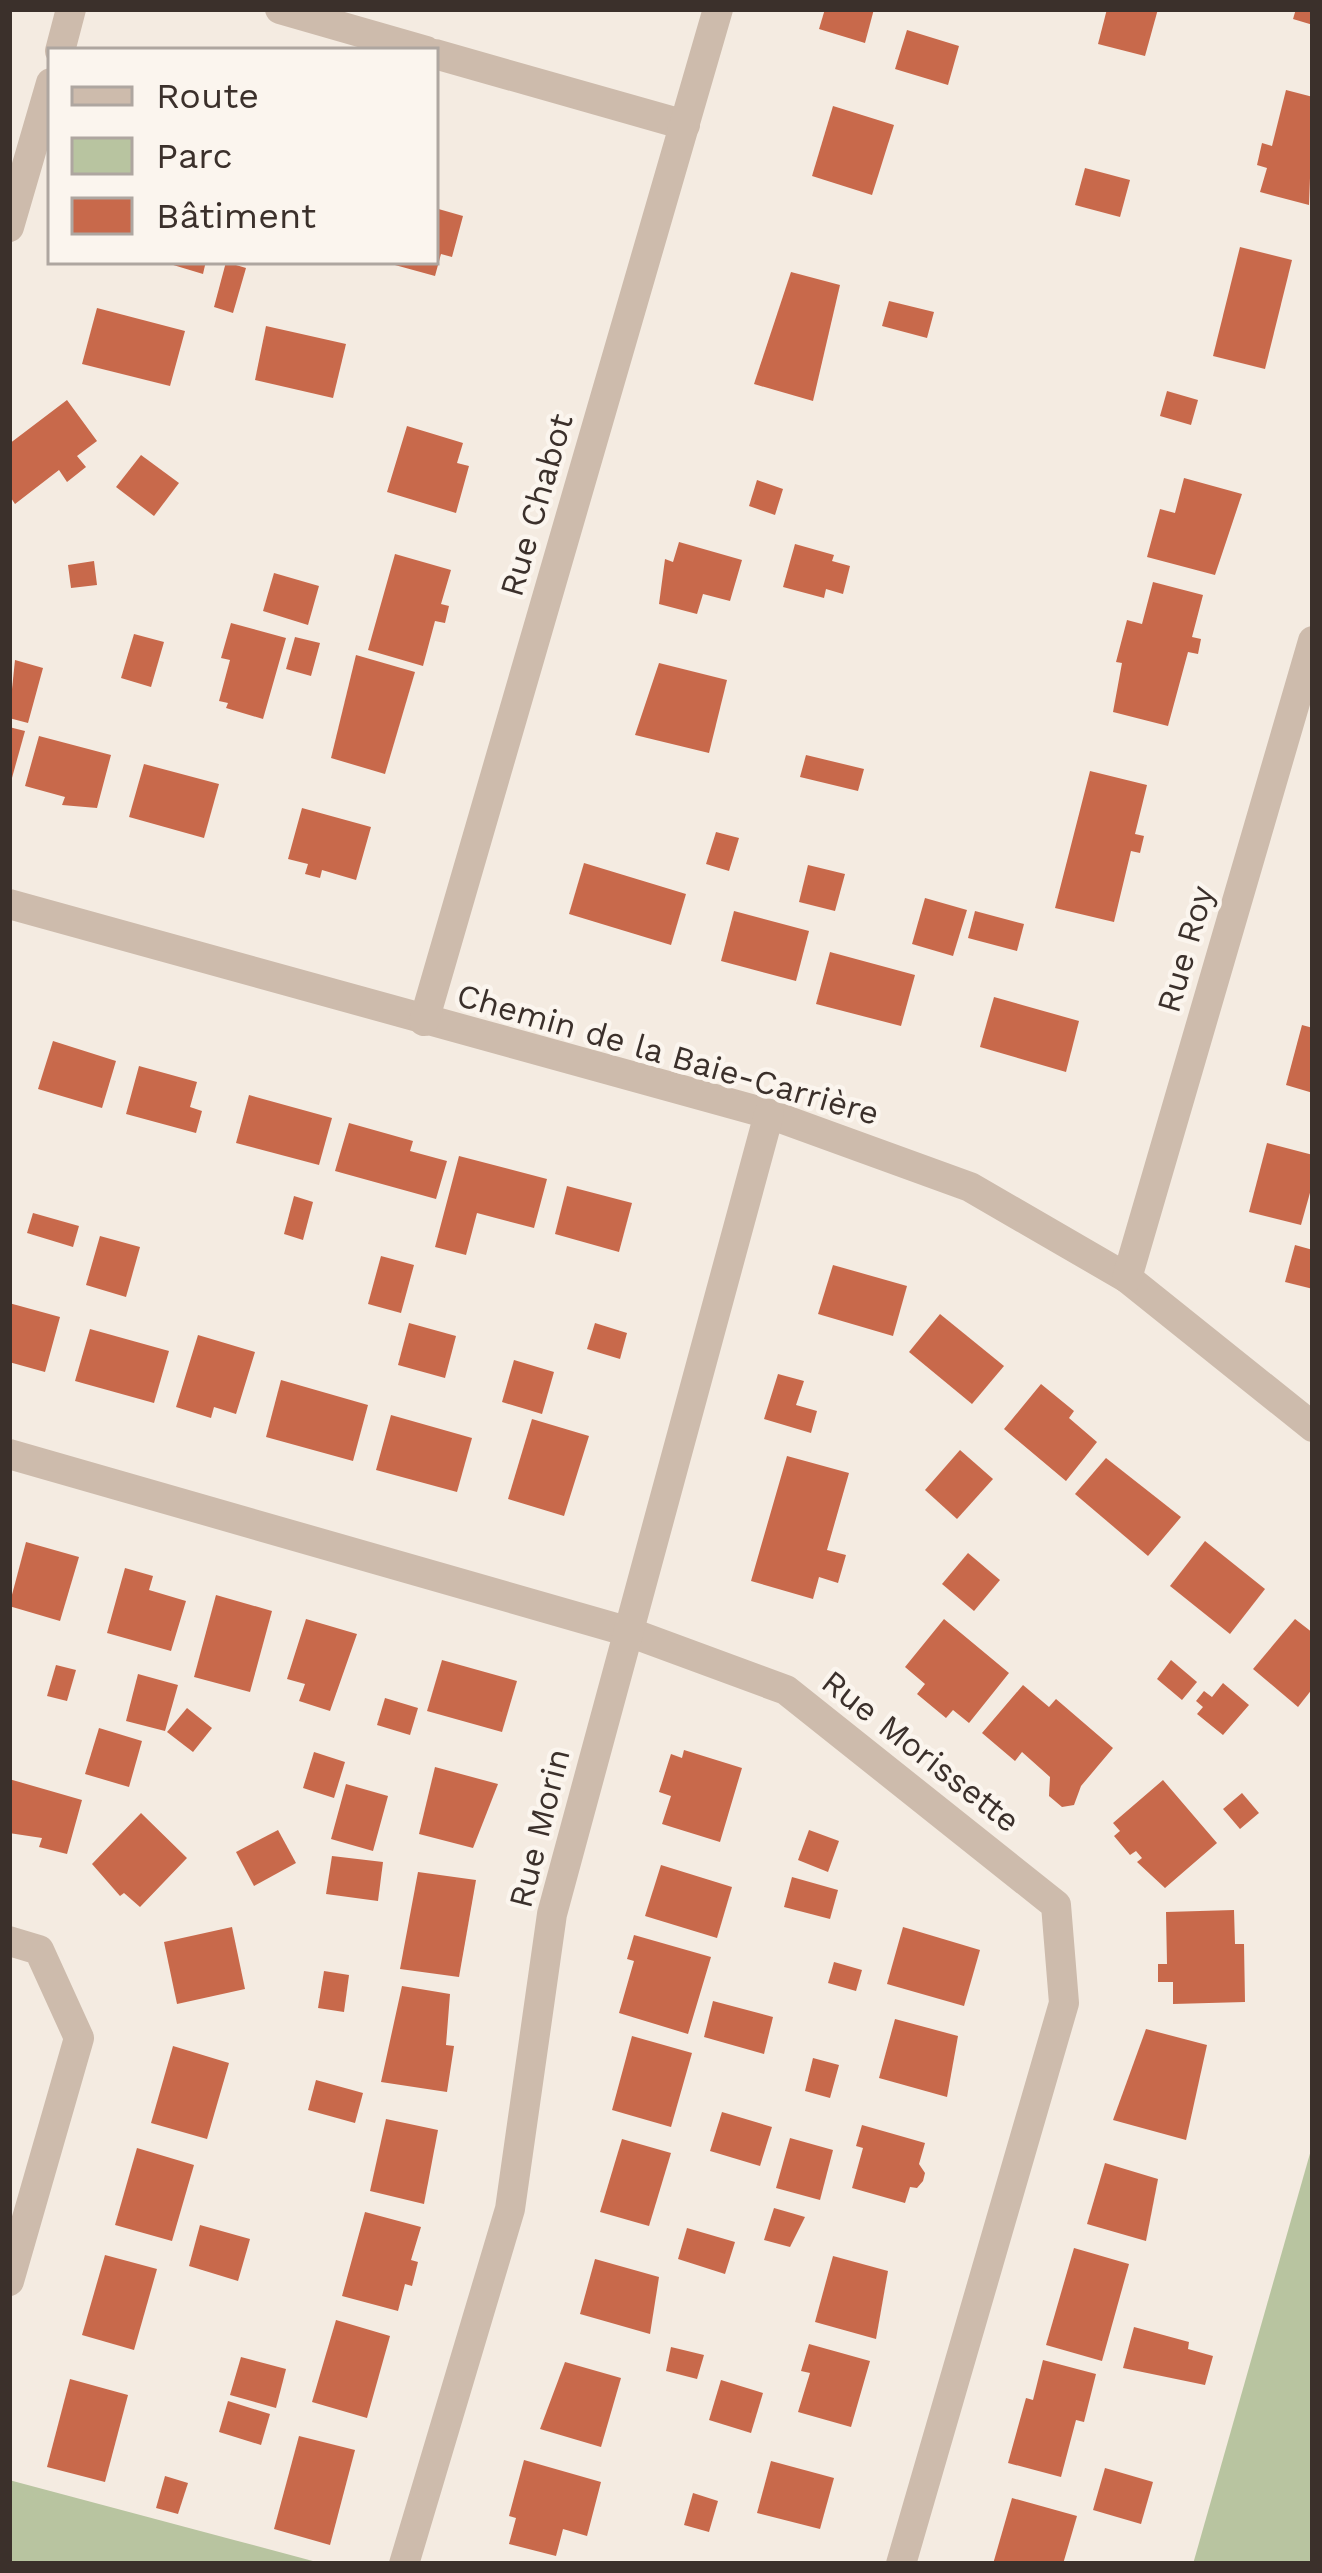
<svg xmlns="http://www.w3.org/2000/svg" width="1322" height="2573" font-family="'Work Sans',sans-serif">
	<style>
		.green { fill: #b8c4a0 }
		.building { fill: #c8694b }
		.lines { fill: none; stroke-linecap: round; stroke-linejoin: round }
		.minor { stroke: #cdbbac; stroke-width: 30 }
		.labels { text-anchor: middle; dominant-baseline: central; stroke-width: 9; stroke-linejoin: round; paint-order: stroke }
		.street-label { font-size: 33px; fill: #3b302b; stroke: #fbf5ee }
	</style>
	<rect width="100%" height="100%" fill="#f4ebe1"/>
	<g class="green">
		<path d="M1313,2143v421h-120z"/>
		<path d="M9,2480l315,84h-315z"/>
	</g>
	<g class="building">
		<path d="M825,9h49l-9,34 -46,-14z"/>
		<path d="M1107,9h51l-13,47 -47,-12z"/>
		<path d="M1296,9h17v16l-20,-6z"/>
		<path d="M907,30l52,16 -11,39 -53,-16z"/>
		<path d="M1286,90l27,7 -4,108 -49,-13 7,-24 -10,-3 5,-22 10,3z"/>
		<path d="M833,106l61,19 -22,70 -60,-19z"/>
		<path d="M1085,168l45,12 -10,37 -45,-12z"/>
		<path d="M435,208l28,8 -11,41 -11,-3 -6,22 -51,-14 51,-1z"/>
		<path d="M1240,247l52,13 -27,109 -52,-13z"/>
		<path d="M160,261h46l-3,13z"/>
		<path d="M226,262l20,6 -13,45 -19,-6z"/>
		<path d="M791,272l49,13 -27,116 -59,-17z"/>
		<path d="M889,301l45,11 -7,26 -45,-12z"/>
		<path d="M97,308l88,23 -15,55 -88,-22z"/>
		<path d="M266,326l80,18 -13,54 -78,-18z"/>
		<path d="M1167,391l31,9 -7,25 -31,-9z"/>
		<path d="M67,400l30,41 -20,15 9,11 -19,15 -8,-12 -44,34 -6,-9v-51z"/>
		<path d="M407,426l56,17 -6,20 12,3 -13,47 -69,-21z"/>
		<path d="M141,455l38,28 -25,33 -38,-29z"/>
		<path d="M1184,478l58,16 -27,81 -68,-18 13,-48 15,4z"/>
		<path d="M757,480l26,9 -8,26 -26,-9z"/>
		<path d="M679,542l63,18 -12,41 -27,-7 -6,20 -38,-10 6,-45 8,3z"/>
		<path d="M795,544l39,11 -2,6 18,5 -7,28 -17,-5 -2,9 -41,-11z"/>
		<path d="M395,554l56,16 -10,34 8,2 -4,17 -10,-2 -12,45 -55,-16z"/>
		<path d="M94,561l3,24 -26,3 -3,-23z"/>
		<path d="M274,573l45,13 -11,39 -45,-14z"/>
		<path d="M1153,582l50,13 -11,42 9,2 -3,15 -10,-2 -20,74 -55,-14 9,-49 -6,-1 11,-42 15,4z"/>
		<path d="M231,623l55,15 -23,81 -37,-11 2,-5 -9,-2 11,-41 -9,-2z"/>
		<path d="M134,634l30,8 -13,45 -30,-9z"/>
		<path d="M295,637l25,6 -9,33 -25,-7z"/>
		<path d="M356,655l59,17 -30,102 -54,-16z"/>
		<path d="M15,660l28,8 -15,55 -19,-5z"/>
		<path d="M659,663l68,17 -18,73 -74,-18z"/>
		<path d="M9,727l16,4 -15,54h-1z"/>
		<path d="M39,736l72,19 -14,53 -35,-3 3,-8 -40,-11z"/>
		<path d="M806,755l58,14 -6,22 -58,-14z"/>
		<path d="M144,764l75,20 -15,54 -75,-21z"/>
		<path d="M1090,771l57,14 -12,49 9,2 -4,17 -9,-2 -17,71 -59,-14z"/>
		<path d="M302,808l69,19 -15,53 -34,-10 -2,8 -15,-4 3,-10 -20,-5z"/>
		<path d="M716,832l23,6 -10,33 -23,-7z"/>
		<path d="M584,863l102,31 -15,51 -102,-31z"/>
		<path d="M808,865l37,9 -10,37 -36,-9z"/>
		<path d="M925,898l42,12 -14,46 -41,-12z"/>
		<path d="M734,911l75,20 -13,50 -75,-20z"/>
		<path d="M975,911l49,13 -7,27 -49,-13z"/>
		<path d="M830,952l85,23 -14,51 -85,-22z"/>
		<path d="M994,997l85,24 -13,51 -86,-25z"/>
		<path d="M1302,1025l11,3v65l-27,-8z"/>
		<path d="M53,1041l63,20 -14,47 -64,-19z"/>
		<path d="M139,1066l58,16 -7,25 12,4 -6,22 -70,-19z"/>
		<path d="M249,1095l83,23 -13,47 -83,-22z"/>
		<path d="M349,1123l64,18 -3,10 37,10 -11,38 -101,-28z"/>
		<path d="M1267,1143l46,12v27l-12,43 -52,-13z"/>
		<path d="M459,1156l88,23 -13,49 -57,-15 -11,42 -31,-8z"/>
		<path d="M567,1186l65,17 -13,49 -64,-18z"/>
		<path d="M294,1196l19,6 -10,38 -19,-6z"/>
		<path d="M33,1213l46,13 -6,21 -46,-14z"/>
		<path d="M100,1236l40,11 -14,50 -40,-12z"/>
		<path d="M1295,1245l18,5v39l-28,-7z"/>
		<path d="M381,1256l33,9 -13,48 -33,-9z"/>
		<path d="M833,1265l74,21 -14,50 -75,-22z"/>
		<path d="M9,1303l51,14 -15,55 -36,-10z"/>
		<path d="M940,1314l64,52 -32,38 -63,-52z"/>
		<path d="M409,1323l47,13 -11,42 -47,-13z"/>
		<path d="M595,1323l32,10 -7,26 -33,-10z"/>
		<path d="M90,1329l79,22 -15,52 -79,-22z"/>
		<path d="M198,1335l57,17 -19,62 -22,-7 -3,11 -35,-11z"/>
		<path d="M514,1360l40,12 -12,42 -40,-12z"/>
		<path d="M778,1374l26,7 -8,24 21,6 -6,22 -47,-14z"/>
		<path d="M281,1380l87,25 -15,56 -87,-24z"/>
		<path d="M1041,1384l33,27 -5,7 28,24 -31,39 -62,-52z"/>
		<path d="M391,1415l81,23 -15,54 -81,-22z"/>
		<path d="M532,1419l57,17 -25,80 -56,-17z"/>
		<path d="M960,1450l33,29 -36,40 -32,-29z"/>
		<path d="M787,1456l62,17 -22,77 19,5 -8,28 -19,-6 -6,22 -62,-18z"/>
		<path d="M1106,1458l75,59 -33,39 -73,-62z"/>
		<path d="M1205,1541l60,48 -35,45 -60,-48z"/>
		<path d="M26,1542l53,15 -19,64 -51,-15z"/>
		<path d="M968,1553l32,27 -26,31 -32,-27z"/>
		<path d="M125,1568l28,8 -4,14 37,11 -15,50 -64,-18z"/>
		<path d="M216,1595l56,16 -22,81 -56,-15z"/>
		<path d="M306,1619l51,15 -27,77 -31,-10 6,-17 -18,-5z"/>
		<path d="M944,1619l65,54 -40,50 -16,-13 -7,8 -29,-24 8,-10 -20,-17z"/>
		<path d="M1295,1619l18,14v55l-15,19 -45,-38z"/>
		<path d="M442,1660l75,21 -15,51 -75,-21z"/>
		<path d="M1171,1660l26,22 -15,18 -25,-21z"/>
		<path d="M56,1665l20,5 -9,31 -20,-5z"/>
		<path d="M138,1674l40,11 -13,46 -39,-10z"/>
		<path d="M1223,1683l26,22 -26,30 -26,-21 6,-7 -7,-6 8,-10 8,6z"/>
		<path d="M1023,1685l26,22 7,-8 57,49 -32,38 -7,19 -12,2 -13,-11 1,-19 -28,-25 -7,9 -33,-28z"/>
		<path d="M385,1698l33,10 -8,27 -33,-10z"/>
		<path d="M187,1708l25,20 -19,24 -26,-20z"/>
		<path d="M99,1728l43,13 -13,46 -44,-13z"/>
		<path d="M684,1750l58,18 -22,74 -58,-18 9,-28 -12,-4 12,-38 11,4z"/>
		<path d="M314,1752l31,10 -11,36 -31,-10z"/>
		<path d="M435,1767l63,17 -25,64 -54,-14z"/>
		<path d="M9,1779l73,21 -15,54 -28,-7 3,-9 -33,-5z"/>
		<path d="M1163,1780l54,63 -52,45 -28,-26 5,-4 -6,-7 -6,4 -16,-19 6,-5 -7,-8z"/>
		<path d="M346,1784l42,12 -15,55 -42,-12z"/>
		<path d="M1242,1793l17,20 -19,16 -17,-20z"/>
		<path d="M141,1813l46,45 -47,49 -16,-14 -4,3 -28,-32z"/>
		<path d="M278,1830l18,33 -42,23 -18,-34z"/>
		<path d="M809,1830l30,11 -11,31 -30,-12z"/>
		<path d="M332,1856l51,6 -5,39 -52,-7z"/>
		<path d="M661,1865l71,22 -15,51 -72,-22z"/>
		<path d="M418,1872l58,8 -17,97 -59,-8z"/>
		<path d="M792,1877l46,13 -8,29 -46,-12z"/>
		<path d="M1234,1910l1,34h9l1,58 -72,2v-22h-15v-18h9l-1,-52z"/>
		<path d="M232,1927l13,62 -68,15 -13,-62z"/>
		<path d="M903,1927l77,23 -16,56 -77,-22z"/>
		<path d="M634,1935l77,22 -23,77 -69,-21 15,-52 -7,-2z"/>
		<path d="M834,1962l28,8 -6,21 -28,-8z"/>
		<path d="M324,1971l25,4 -5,37 -26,-4z"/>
		<path d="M402,1986l48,8 -4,51 8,1 -7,46 -66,-10z"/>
		<path d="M713,2001l60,16 -9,37 -60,-17z"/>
		<path d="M895,2019l63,17 -11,61 -68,-19z"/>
		<path d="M1146,2029l61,16 -21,95 -73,-20z"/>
		<path d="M632,2036l60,17 -21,74 -59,-17z"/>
		<path d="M173,2046l56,17 -22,76 -56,-16z"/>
		<path d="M813,2058l26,7 -9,33 -25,-7z"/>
		<path d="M316,2080l47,13 -8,30 -47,-13z"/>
		<path d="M722,2112l50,15 -12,39 -50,-15z"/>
		<path d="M386,2119l52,11 -14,74 -54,-13z"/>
		<path d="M862,2125l63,18 -6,21 6,9 -2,8 -6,7 -7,-1 -5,16 -53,-15 11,-40 -7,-2z"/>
		<path d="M790,2138l43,12 -13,50 -44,-12z"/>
		<path d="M622,2139l49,14 -22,73 -49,-14z"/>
		<path d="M137,2148l57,17 -22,76 -57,-16z"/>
		<path d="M1105,2163l53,16 -12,62 -59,-17z"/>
		<path d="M774,2208l31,9 -15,30 -26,-7z"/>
		<path d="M365,2212l56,15 -10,33 7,2 -6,24 -7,-2 -7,27 -56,-15z"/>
		<path d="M200,2225l50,14 -12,42 -49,-15z"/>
		<path d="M687,2228l48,14 -10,32 -47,-15z"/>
		<path d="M1074,2248l55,16 -27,97 -56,-16z"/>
		<path d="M105,2255l52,14 -23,81 -52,-15z"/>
		<path d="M833,2256l55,15 -12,68 -61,-17z"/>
		<path d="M595,2259l64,18 -9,57 -70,-20z"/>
		<path d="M336,2320l54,16 -23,82 -55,-16z"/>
		<path d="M1134,2327l55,15 -1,7 25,7 -8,29 -82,-17z"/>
		<path d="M809,2344l61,17 -19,66 -53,-15 12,-39 -9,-2z"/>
		<path d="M671,2347l33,8 -7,24 -31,-8z"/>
		<path d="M241,2357l45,12 -10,39 -46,-13z"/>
		<path d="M1043,2360l53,14 -12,48 -8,-2 -15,57 -53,-14 18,-65 7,2z"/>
		<path d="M565,2362l56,16 -20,69 -61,-18z"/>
		<path d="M70,2379l58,16 -23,87 -58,-15z"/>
		<path d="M721,2380l42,13 -12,40 -42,-13z"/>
		<path d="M228,2401l42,13 -9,31 -42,-13z"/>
		<path d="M299,2436l56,14 -25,95 -56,-16z"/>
		<path d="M524,2460l77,22 -14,54 -24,-7 -7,27 -47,-12 7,-26 -7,-2z"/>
		<path d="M771,2461l63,17 -14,51 -63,-16z"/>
		<path d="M1105,2468l48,14 -12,42 -48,-14z"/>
		<path d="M165,2476l23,7 -10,31 -22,-6z"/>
		<path d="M693,2493l25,8 -9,31 -25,-7z"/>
		<path d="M1012,2498l65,18 -14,48h-70z"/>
	</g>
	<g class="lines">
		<g class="minor">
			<path d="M280,9l146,42"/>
			<path d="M60,51l11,-42"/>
			<path d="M435,54l250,71"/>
			<path d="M9,227l42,-144"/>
			<path d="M9,904l760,210 201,73 157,91 186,149"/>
			<path d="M424,1021l294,-1012"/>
			<path d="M1127,1278l186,-637"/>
			<path d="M9,1454l617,177 160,59 270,215 8,98 -163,561"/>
			<path d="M9,1941l30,9 40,88 -70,243"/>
			<path d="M404,2564l106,-355 42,-295 217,-800"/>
		</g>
	</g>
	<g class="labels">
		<g class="street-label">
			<text transform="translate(536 505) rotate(-74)">Rue Chabot</text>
			<text transform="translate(1185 949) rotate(-74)">Rue Roy</text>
			<text transform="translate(668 1054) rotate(16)">Chemin de la Baie-Carrière</text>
			<text transform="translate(921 1751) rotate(38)">Rue Morissette</text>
			<text transform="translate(539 1828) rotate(-76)">Rue Morin</text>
		</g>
	</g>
	<rect width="1322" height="2573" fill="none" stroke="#3b302b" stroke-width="24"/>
	<rect x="48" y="48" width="390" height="216" fill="#fbf5ee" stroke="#aea6a0" stroke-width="3"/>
	<rect x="72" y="87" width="60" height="18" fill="#cdbbac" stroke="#aea6a0" stroke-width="3"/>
	<text x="156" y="108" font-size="36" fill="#3b302b">Route</text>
	<rect x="72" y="138" width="60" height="36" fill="#b8c4a0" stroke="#aea6a0" stroke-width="3"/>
	<text x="156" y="168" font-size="36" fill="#3b302b">Parc</text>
	<rect x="72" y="198" width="60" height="36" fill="#c8694b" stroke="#aea6a0" stroke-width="3"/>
	<text x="156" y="228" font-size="36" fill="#3b302b">Bâtiment</text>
</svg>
